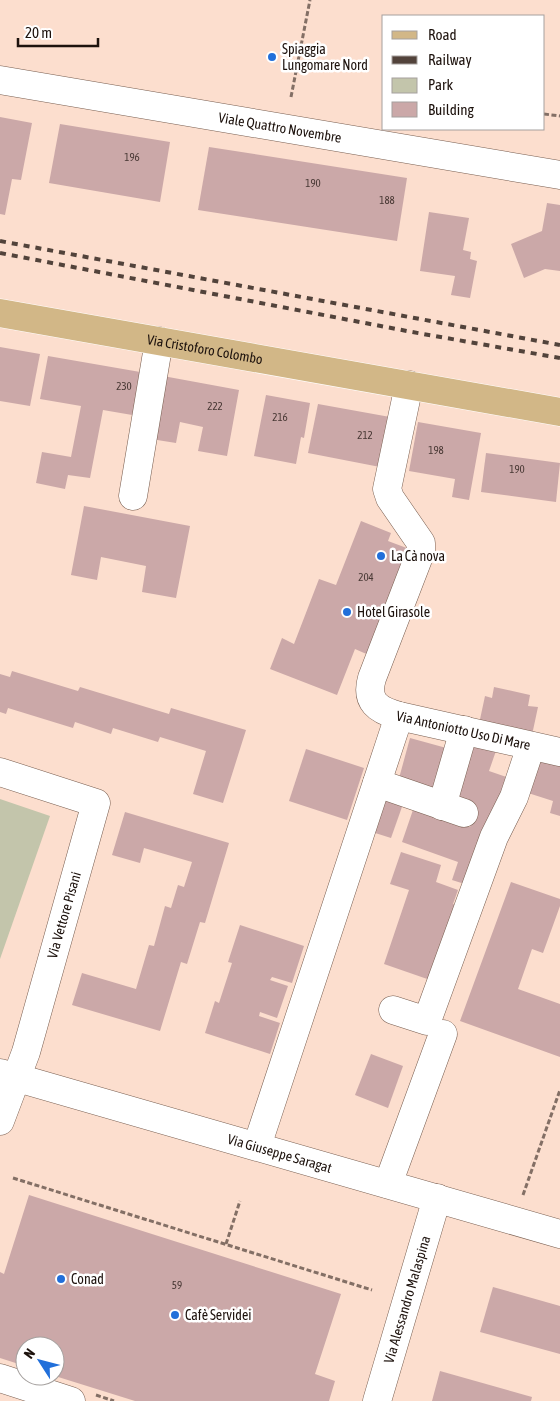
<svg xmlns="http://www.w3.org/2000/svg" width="560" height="1401" font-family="'Asap Condensed',sans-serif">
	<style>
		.green { fill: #c3c5ab }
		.building { fill: #cba8a8 }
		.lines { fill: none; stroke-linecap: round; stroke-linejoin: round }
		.minor-casing { stroke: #785e50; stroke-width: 29 }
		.major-casing { stroke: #fff; stroke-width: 29 }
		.path { stroke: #836f65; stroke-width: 3; stroke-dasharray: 5 2.5; stroke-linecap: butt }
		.minor { stroke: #fff; stroke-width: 28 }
		.major { stroke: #d2b787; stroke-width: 28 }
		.rail { stroke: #52433b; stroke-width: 4; stroke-dasharray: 6 6; stroke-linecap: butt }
		.poi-dot { fill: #216fda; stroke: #fff; stroke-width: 2 }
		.labels { text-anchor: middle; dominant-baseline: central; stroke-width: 5; stroke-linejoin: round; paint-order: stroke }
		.number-label { font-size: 11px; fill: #483834 }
		.poi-label { font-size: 14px; fill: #1d120d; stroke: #fff; text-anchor: start }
		.street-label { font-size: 14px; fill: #1d120d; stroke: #fff }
	</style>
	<rect width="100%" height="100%" fill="#fcdece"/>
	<path class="green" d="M0,799l50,17 -50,143z"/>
	<g class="building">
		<path d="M0,117l32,6 -11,57 -9,-1 -7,36 -5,-1z"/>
		<path d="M60,124l110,18 -10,60 -111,-19z"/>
		<path d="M209,147l198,31 -10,63 -199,-31z"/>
		<path d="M547,203l13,2v66l-15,-2 -21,9 -13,-34 31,-13z"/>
		<path d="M429,212l40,6 -6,32 8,2 -1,7 7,2 -7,37 -19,-3 4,-19 -35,-5z"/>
		<path d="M0,347l40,7 -10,52 -30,-5z"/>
		<path d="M48,356l98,17 -8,43 -35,-6 -13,68 -22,-3 -3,14 -29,-6 6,-31 29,5 10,-51 -41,-7z"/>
		<path d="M163,376l76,14 -12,66 -29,-5 5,-24 -23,-5 -4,21 -25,-4z"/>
		<path d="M266,395l44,8 -6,35 -3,-1 -5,27 -42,-8z"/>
		<path d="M318,404l72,13 -10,50 -72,-14z"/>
		<path d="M418,422l63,11 -12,67 -17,-3 3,-18 -46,-8z"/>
		<path d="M486,453l74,10 -4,39 -75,-10z"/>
		<path d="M84,506l106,20 -14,72 -34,-6 4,-26 -45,-9 -4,23 -26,-5z"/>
		<path d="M361,521l30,12 -3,8 24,9 -41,106 -16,-7 -18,46 -67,-26 12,-31 12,6 25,-65 17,6z"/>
		<path d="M12,671l66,20 2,-4 89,27 2,-6 75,22 -23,73 -30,-9 13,-43 -46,-14 -2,5 -45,-14 -2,6 -36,-12 -2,6 -65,-20 -2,6 -6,-2v-38l10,3z"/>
		<path d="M494,687l36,8 -2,11 10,1 -6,28 -53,-11 6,-28 7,2z"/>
		<path d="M410,738l40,11 -12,44 -40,-11z"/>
		<path d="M469,741l28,7 -8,23 23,8 -41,107 -19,-6 6,-18 -56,-20 12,-35 56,20 6,-21 -24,-7z"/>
		<path d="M306,749l58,19 -17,52 -58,-19z"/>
		<path d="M536,757l24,7v52l-10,-3 3,-12 -28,-9z"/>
		<path d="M383,797l20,7 -12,34 -19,-6z"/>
		<path d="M125,812l104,31 -24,80 -5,-1 -13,42 -6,-2 -21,69 -88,-26 10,-32 54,16 13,-44 5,1 11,-40 6,2 7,-23 6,2 8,-25 -48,-14 -4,15 -28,-8z"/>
		<path d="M401,852l40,13 -5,17 22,8 -5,14 6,1 -26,76 -49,-17 25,-74 -19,-6z"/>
		<path d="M511,882l49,17v7l-17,47 -11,-4 -14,40 42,15v53l-100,-36z"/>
		<path d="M240,925l64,21 -12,37 -20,-6 -2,3 18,6 -11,32 -17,-6 -1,4 21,7 -10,31 -65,-21 10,-32 4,2 13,-40 -4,-1z"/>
		<path d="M371,1054l32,12 -15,42 -33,-13z"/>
		<path d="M29,1195l312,99 -26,80 20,7 -6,20h-194l-80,-25v-30h-30v20l-25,-8v-86l4,2z"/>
		<path d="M493,1287l67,19v48l-80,-22z"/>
		<path d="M440,1371l92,26 -1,4h-99z"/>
	</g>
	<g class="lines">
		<g class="minor-casing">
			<g id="minor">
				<path id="s1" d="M0,80l560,95"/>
				<path id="s2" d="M409,385l-22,104 3,9 31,45v8l-49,127c-7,24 6,32 27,38l161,36"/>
				<path d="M133,496l26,-155"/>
				<path d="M0,772l96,31 -70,249 -26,69"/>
				<path d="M377,783l87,30"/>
				<path d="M442,806l22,-76"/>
				<path d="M393,1010l34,11 67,-184 20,-40 17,-51"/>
				<path id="s3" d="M0,1073l560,161"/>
				<path d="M257,1146l142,-430"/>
				<path d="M388,1184l55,-150"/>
				<path d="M0,1378l71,23"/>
				<path id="s4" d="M377,1401l60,-203"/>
			</g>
		</g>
		<g class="major-casing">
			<g id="major">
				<path id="s5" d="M0,313l560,99"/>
			</g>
		</g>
		<g class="path">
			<path d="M291,97l19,-97"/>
			<path d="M544,114l16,2"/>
			<path d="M13,1178l359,112"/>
			<path d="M523,1195l37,-105"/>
			<path d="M226,1244l14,-43"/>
			<path d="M96,1395l18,6"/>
		</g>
		<use href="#minor" class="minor"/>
		<use href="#major" class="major"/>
		<g class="rail">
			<path d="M0,241l560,104"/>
			<path d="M0,253l412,79 148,26"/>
		</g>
	</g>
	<g class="poi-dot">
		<circle cx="272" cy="57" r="5"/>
		<circle cx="381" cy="556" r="5"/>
		<circle cx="347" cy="612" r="5"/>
		<circle cx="61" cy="1279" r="5"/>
		<circle cx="175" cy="1315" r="5"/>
	</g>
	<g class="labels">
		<g class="number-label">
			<text x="132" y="157">196</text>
			<text x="313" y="183">190</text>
			<text x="387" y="200">188</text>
			<text x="124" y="386">230</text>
			<text x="215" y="406">222</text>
			<text x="280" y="417">216</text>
			<text x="365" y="435">212</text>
			<text x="436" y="450">198</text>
			<text x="517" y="469">190</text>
			<text x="366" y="577">204</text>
			<text x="177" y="1285">59</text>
		</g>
		<g class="poi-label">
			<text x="282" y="49">Spiaggia<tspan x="282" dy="16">Lungomare Nord</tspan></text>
			<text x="391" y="556">La Cà nova</text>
			<text x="357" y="612">Hotel Girasole</text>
			<text x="71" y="1279">Conad</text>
			<text x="185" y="1315">Cafè Servidei</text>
		</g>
		<g class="street-label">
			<text stroke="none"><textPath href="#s1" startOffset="284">Viale Quattro Novembre</textPath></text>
			<text stroke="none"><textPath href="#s5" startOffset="208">Via Cristoforo Colombo</textPath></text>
			<text stroke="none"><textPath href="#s2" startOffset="435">Via Antoniotto Uso Di Mare</textPath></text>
			<text transform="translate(64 915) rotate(-74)">Via Vettore Pisani</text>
			<text stroke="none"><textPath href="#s3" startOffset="291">Via Giuseppe Saragat</textPath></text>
			<text stroke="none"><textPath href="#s4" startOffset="106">Via Alessandro Malaspina</textPath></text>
		</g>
	</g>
	<rect x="382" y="15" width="162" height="115" fill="#ffffff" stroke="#a5a09e"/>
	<rect x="392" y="31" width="25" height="8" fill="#d2b787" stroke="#a5a09e"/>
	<text x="428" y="40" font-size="15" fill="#1d120d">Road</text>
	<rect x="392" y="56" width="25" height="8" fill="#52433b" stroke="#a5a09e"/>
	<text x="428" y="65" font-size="15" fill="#1d120d">Railway</text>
	<rect x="392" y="78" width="25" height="15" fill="#c3c5ab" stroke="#a5a09e"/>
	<text x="428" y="90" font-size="15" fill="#1d120d">Park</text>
	<rect x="392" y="102" width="25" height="15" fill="#cba8a8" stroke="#a5a09e"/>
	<text x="428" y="115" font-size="15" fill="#1d120d">Building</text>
	<g transform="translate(40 1361) rotate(306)"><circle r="24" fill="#ffffff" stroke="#a5a09e"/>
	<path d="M0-4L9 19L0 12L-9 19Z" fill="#216fda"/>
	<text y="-8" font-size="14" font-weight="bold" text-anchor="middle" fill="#1d120d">N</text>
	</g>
	<path d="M18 38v8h80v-8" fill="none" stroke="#1d120d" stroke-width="2.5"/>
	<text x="25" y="38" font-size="15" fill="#1d120d" stroke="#ffffff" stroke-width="4" paint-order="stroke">20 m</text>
</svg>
